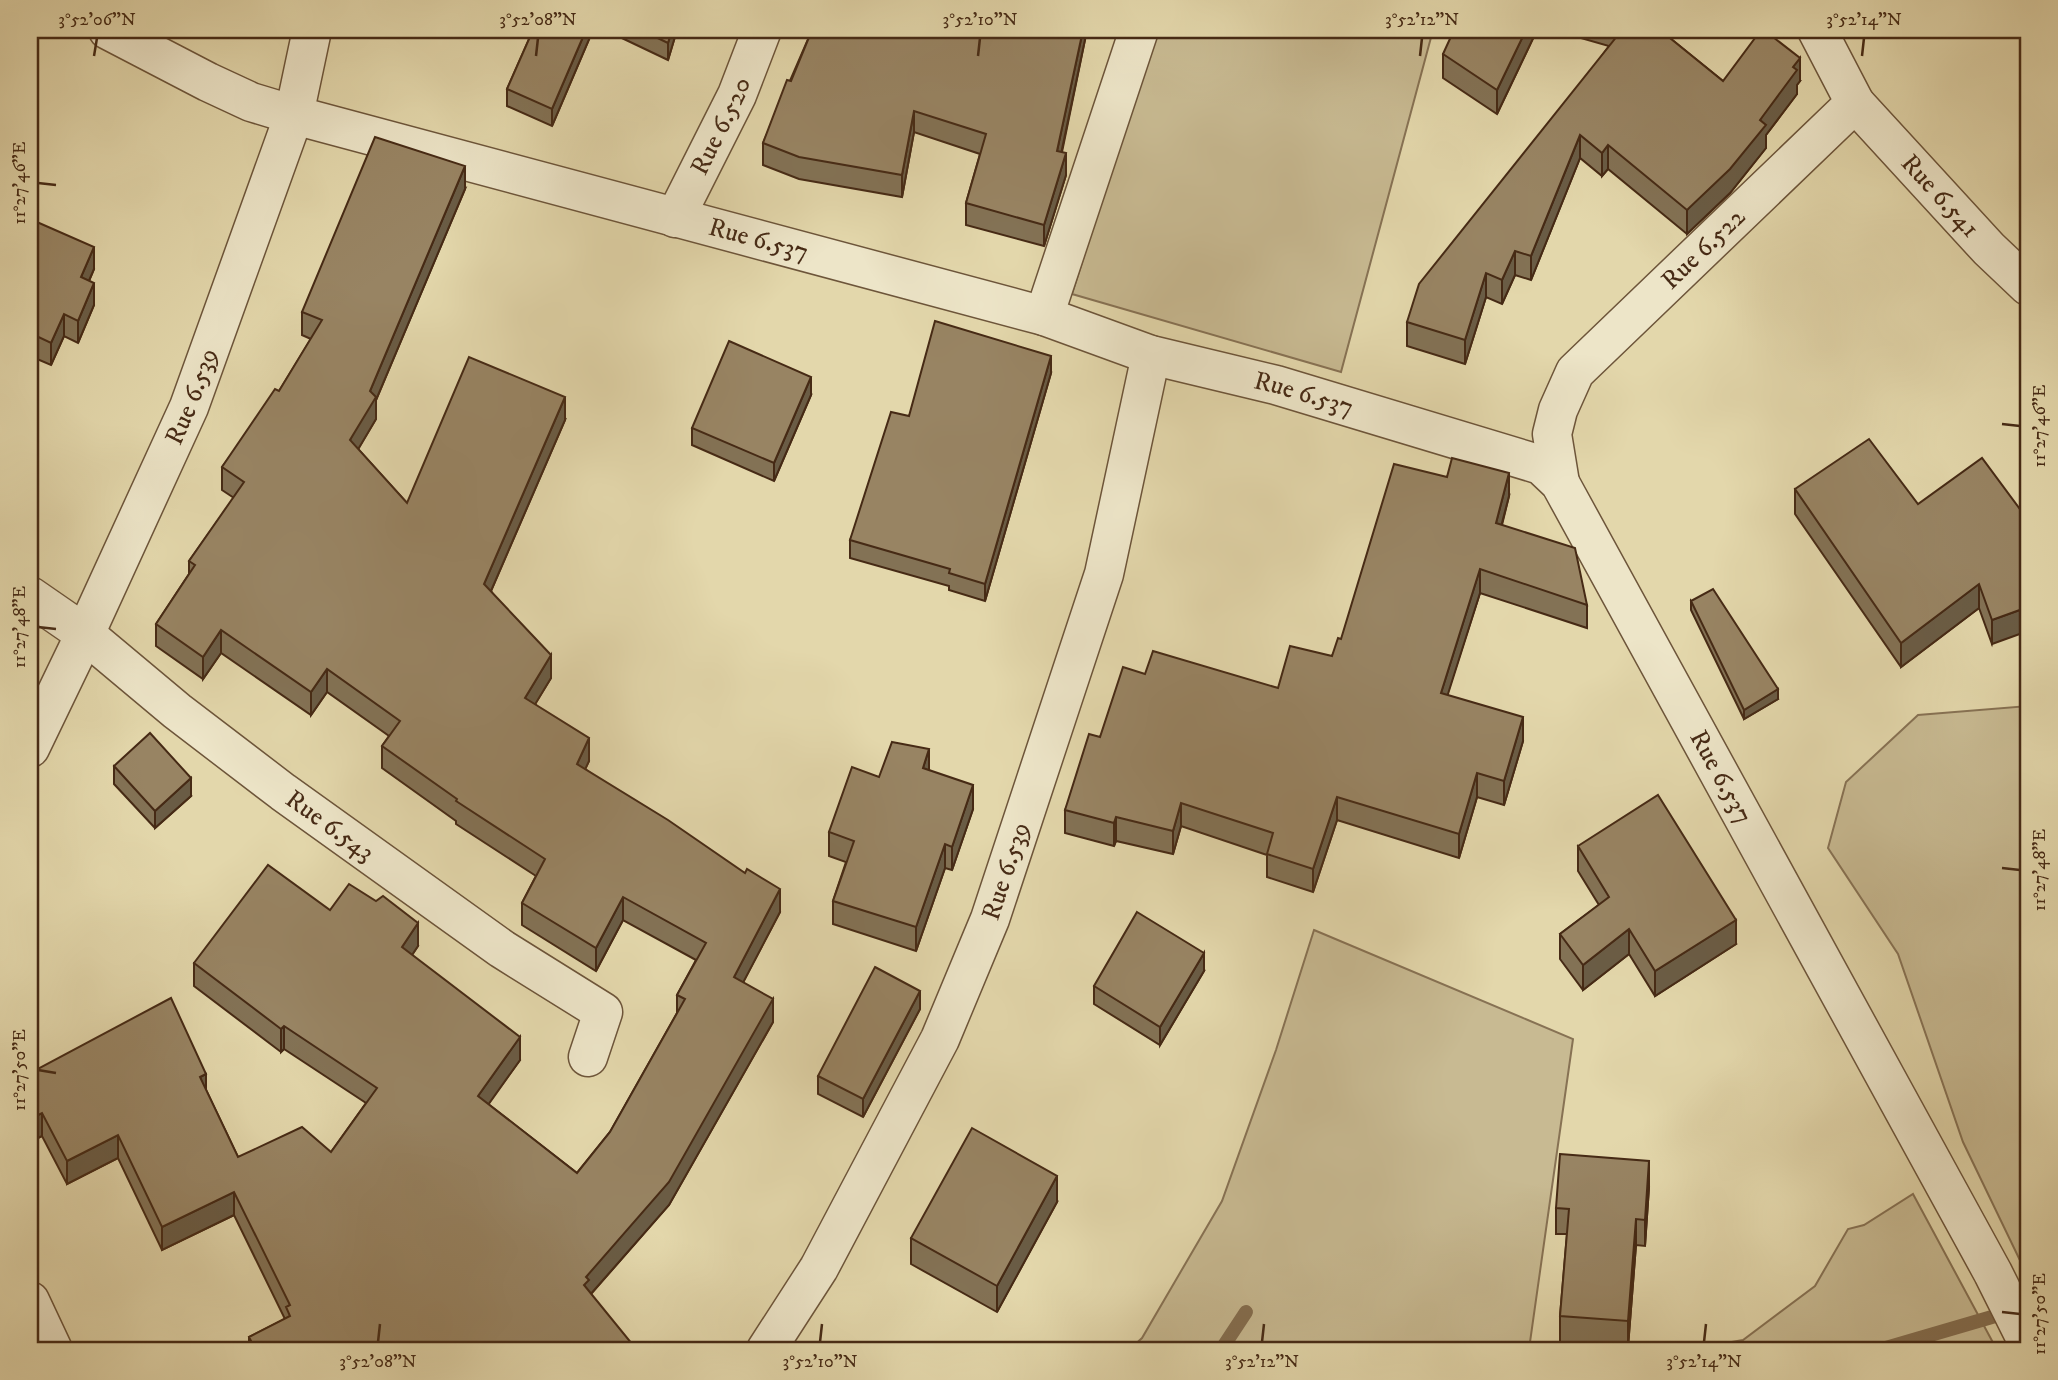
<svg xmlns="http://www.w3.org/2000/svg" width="2058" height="1380" font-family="'IM FELL DW Pica',serif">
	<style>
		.green { fill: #c8ba92; stroke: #877254; stroke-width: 2 }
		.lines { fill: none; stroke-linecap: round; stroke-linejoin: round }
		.stream { stroke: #846e50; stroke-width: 14 }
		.street-casing { stroke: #6d553a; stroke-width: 41 }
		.street { stroke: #ede5c8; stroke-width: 38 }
		.wall { fill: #837255; stroke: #462a15; stroke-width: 2 }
		.shaded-wall { fill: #6a5c45; stroke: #462a15; stroke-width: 2 }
		.building { fill: #988463; stroke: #462a15; stroke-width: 2 }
		.ticks { fill: none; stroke: #462a15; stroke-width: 2.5 }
		.labels { text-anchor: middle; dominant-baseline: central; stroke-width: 7; stroke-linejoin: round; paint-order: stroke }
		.street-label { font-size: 26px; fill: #462a15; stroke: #ede5c8 }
		.neatline { fill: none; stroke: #462a15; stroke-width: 2.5 }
		.ticks-label { font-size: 18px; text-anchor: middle; fill: #462a15 }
	</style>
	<rect width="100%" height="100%" fill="#e3d7ab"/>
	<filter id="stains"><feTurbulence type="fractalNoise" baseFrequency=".00286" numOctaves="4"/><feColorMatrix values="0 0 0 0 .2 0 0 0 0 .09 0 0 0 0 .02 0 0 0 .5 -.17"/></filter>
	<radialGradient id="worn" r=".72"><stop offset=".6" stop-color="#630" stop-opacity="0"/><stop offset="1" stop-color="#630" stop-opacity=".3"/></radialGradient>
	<g class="green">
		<path d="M1155,30h278l-92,342 -269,-78z"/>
		<path d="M2028,706v571l-65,-135 -65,-188 -70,-106 18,-66 72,-67z"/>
		<path d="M1314,930l259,109 -44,310 10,1h-410l13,-12 80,-137 54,-151z"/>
		<path d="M1913,1194l84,156h-311l57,-10 72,-54 33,-57 16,-4z"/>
	</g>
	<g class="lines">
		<g class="stream">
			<path d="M1221,1350l25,-38"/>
			<path d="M1879,1350l130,-38"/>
		</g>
		<g class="street-casing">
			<g id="street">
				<path id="s1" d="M108,30l100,52 43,20 43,13 750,201 107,39 125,30 265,80 19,18 433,790 35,70"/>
				<path id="s2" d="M1855,103l134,146 39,37"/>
				<path id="s3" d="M675,218l62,-123 25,-65"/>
				<path d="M1044,316l95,-286"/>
				<path id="s4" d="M1560,483l-8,-49 6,-24 17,-38 280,-269 -38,-73"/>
				<path id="s5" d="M30,596l55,38 92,77 106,81 219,157 101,63 -15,45"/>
				<path id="s6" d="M30,748l55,-114 104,-227 105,-292 18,-85"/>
				<path d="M30,1301l23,49"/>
				<path id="s7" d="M766,1350l53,-82 121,-229 50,-120 114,-345 47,-219"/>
			</g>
		</g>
		<use href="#street" class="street"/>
	</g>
	<g class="wall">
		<path d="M219,30h37l-1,7z"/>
		<path d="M533,30h60l-41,96 -45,-20v-17z"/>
		<path d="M605,30h72l-9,30z"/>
		<path d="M812,30h275l-25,122 4,23 -22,71 -78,-21v-22l14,-49 -66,-22 -12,65 -103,-18 -36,-14v-22z"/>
		<path d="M1537,30l-40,84 -54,-36v-24z"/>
		<path d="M1553,30h107l63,51h77l-3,4v9l-31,41v13l-36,45 -43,41 -79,-65 -6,7 -22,-18 -49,122 -16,-5 -13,29 -16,-7 -21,67 -58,-18v-24l202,-276z"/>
		<path d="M465,189l-89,211v19l-18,30 49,54 158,-83 -74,171 60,87 -16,26 54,57 -4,8 195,143 -37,70 30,40 -104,183 -78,89 -342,55v-12l36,-18 -51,-104 -72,35 -44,-92 -51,26 -25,-48 -12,6v-69l176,17 32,67 93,-5 35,-49 -82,-54 -3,3 -87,-66v-23l136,-53 88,36 -6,9 108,105 -32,44 89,69 33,-41 67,-119v-18l19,-35 -73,-40 -27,51 -74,-46v-22l14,-27 -80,-52v-3l-74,-53v-22l7,-10 -62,-44 -16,23 -90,-62 -18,26 -47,-33v-22l33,-50v-13l45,-63 -12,-8v-23l57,-76 32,-52 -9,-4v-23z"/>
		<path d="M30,219l64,50 -5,12 5,24 -16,38 -14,-7 -13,29 -21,-9z"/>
		<path d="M1051,373l-66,228 -36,-11v-4l-99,-28v-18l59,-124z"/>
		<path d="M811,395l-37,86 -82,-36v-17z"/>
		<path d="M1795,489l123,15 110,16 -36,124 -13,-36 -78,59 -106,-153z"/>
		<path d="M1509,496l-7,29 85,80v23l-107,-35 -33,102 76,46 -19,64 -27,-8 -18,61 -122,-38 -24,72 -46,-15v-22l-86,-29 -8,28 -57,-13 -2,5 -49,-13v-23l35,-73 45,-63 133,14 54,-32 9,-17z"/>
		<path d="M1691,601l87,98 -34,20 -53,-109z"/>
		<path d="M114,766l77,30 -36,32 -41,-44z"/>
		<path d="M929,770l44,39 -21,61 -7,-2 -29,83 -83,-27v-23l13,-39 -17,-6v-24l50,-55z"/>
		<path d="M1578,846l158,98 -81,52 -26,-42 -46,36 -23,-31v-25l39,-29 -21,-34z"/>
		<path d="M1204,971l-44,74 -66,-41v-18z"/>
		<path d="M920,1009l-57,108 -45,-23v-18z"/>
		<path d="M1649,1187l-4,59 -9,-1 -8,102 -68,-5v-26l7,-82h-11v-26z"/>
		<path d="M1057,1202l-60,110 -86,-48v-26z"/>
	</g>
	<g class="shaded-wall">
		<path d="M586,30h7l-41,96v-17z"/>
		<path d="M672,30h5l-9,30v-17z"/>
		<path d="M1083,30h4l-30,143v-22z"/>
		<path d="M1526,30h11l-40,84v-24z"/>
		<path d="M1800,58v23l-3,4v9l-31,41v13l-36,45 -43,41v-24l73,-90 33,-53z"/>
		<path d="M914,111v21l-12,65v-22z"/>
		<path d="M1580,135v23l-49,122v-24z"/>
		<path d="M1608,145v24l-6,7v-23z"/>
		<path d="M1066,153v22l-22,71v-21z"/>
		<path d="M465,166v23l-89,211v19l-26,44v-23l20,-49z"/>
		<path d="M94,247v22l-13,30v-22z"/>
		<path d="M1515,251v24l-13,29v-24z"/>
		<path d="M1486,273v24l-21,67v-24z"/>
		<path d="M94,283v22l-16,38v-22z"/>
		<path d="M64,314v22l-13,29v-22z"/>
		<path d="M1051,356v17l-66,228v-17z"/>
		<path d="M811,377v18l-37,86v-18z"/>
		<path d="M565,397v23l-81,187v-23z"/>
		<path d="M1509,473v23l-13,50v-23z"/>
		<path d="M1480,569v24l-39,123v-23z"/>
		<path d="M1979,584v24l-78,59v-24z"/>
		<path d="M2028,607v24l-36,13v-24z"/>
		<path d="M221,630v23l-18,26v-22z"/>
		<path d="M551,655v23l-26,43v-23z"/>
		<path d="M327,669v23l-16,23v-23z"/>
		<path d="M33,673v18l-3,7v-18z"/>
		<path d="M1778,689v10l-34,20v-9z"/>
		<path d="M1523,717v24l-19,64v-24z"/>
		<path d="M589,738v23l-12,26v-23z"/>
		<path d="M929,749v23l-6,-4z"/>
		<path d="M1477,773v24l-18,61v-24z"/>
		<path d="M191,778v18l-36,32v-17z"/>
		<path d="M973,785v24l-21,61v-23z"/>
		<path d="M1337,797v23l-24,72v-23z"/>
		<path d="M1181,803v23l-8,28v-23z"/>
		<path d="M1116,817v24l-2,5v-23z"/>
		<path d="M945,844v24l-29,83v-24z"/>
		<path d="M780,889v23l-46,88v-23z"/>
		<path d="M623,897v23l-27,51v-23z"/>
		<path d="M1736,920v24l-81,52v-25z"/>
		<path d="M418,923v23l-16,24v-23z"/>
		<path d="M1629,929v25l-46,36v-25z"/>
		<path d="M1204,953v18l-44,74v-18z"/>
		<path d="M920,991v18l-57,108v-18z"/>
		<path d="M773,999v23l-104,183 -80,91 -5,-11 2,-8z"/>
		<path d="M284,1026v23l-3,3v-23z"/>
		<path d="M520,1037v23l-42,59v-23z"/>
		<path d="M206,1074v23l-6,-20z"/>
		<path d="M42,1113v23l-12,6v-23z"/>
		<path d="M118,1135v23l-51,26v-23z"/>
		<path d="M1649,1161v26l-4,59v-26z"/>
		<path d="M1057,1176v26l-60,110v-26z"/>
		<path d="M234,1192v23l-72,35v-23z"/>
		<path d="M1636,1219v26l-8,102v-26z"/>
	</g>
	<g class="building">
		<path d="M533,30h53l-34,79 -45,-20z"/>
		<path d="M641,30h31l-4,13z"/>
		<path d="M812,30h271l-26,121 9,2 -22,72 -78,-22 20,-69 -72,-23 -12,64 -103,-18 -36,-14 24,-63 4,1z"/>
		<path d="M1454,30h72l-29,60 -54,-36z"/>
		<path d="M1622,30h38l63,51 38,-51h3l36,28 -7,9 4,3 -37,50 6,5 -36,44 -43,41 -79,-65 -6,8 -22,-18 -49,121 -16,-5 -13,29 -16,-7 -21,67 -58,-18 12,-38z"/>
		<path d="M375,137l90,29 -95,225 6,6 -26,43 57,63 62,-146 96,40 -81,187 67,71 -26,43 64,40 -12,26 91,56 77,53 2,-4 33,20 -46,88 39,22 -104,183 -83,95 3,3 -5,5 53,65h-391l8,-3 -5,-10 41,-21 -4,-9 4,-2 -56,-113 -72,35 -44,-92 -51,26 -25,-48 -12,6v-46l141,-75 35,76 -6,3 38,80 64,-30 29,25 46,-64 -93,-62 -3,3 -87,-66 74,-98 62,45 19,-26 27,17 7,-5 35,27 -16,24 118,90 -42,59 99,77 33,-41 75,-133 -8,-4 29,-52 -83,-46 -27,51 -74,-45 23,-44 -89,-58 1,-2 -75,-53 18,-25 -73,-52 -16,23 -90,-62 -18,27 -47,-33 39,-59 -6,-4 55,-79 -22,-15 53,-78 4,2 43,-71 -20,-8z"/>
		<path d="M30,219l64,28 -13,30 13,6 -16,38 -14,-7 -13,29 -21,-10z"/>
		<path d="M935,321l116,35 -66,228 -36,-11 1,-4 -100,-29 41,-128 18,4z"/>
		<path d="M729,341l82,36 -37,86 -82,-35z"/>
		<path d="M1869,439l49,65 64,-46 46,62v87l-36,13 -13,-36 -78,59 -106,-154z"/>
		<path d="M1452,458l57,15 -13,50 79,25 12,57 -107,-36 -39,124 82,24 -19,64 -27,-8 -18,61 -122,-37 -24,72 -46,-15 6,-21 -92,-30 -8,28 -57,-14 -2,6 -49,-13 24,-76 11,3 23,-70 22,7 8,-23 125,37 12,-42 42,10 6,-18 3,1 53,-175 53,13z"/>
		<path d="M1713,589l65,100 -34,21 -53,-109z"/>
		<path d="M30,670l3,3 -3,7z"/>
		<path d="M150,733l41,45 -36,33 -41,-45z"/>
		<path d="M892,742l37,7 -6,19 50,17 -21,62 -7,-3 -29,83 -83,-26 21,-60 -25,-9 23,-65 27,10z"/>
		<path d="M1658,795l78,125 -81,51 -26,-42 -46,36 -23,-31 49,-37 -31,-51z"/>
		<path d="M1137,912l67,41 -44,74 -66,-41z"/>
		<path d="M875,967l45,24 -57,108 -45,-23z"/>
		<path d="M972,1128l85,48 -60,110 -86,-48z"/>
		<path d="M1560,1154l89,7 -4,59 -9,-1 -8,102 -68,-5 9,-107 -13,-1z"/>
	</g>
	<path class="ticks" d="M94,56l3,-18M536,56l2,-18M978,56l2,-18M1420,56l2,-18M1862,56l2,-18M38,183l18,2M2002,424l18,2M38,627l18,2M2002,868l18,2M38,1070l18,3M2002,1312l18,2M378,1342l2,-18M820,1342l2,-18M1262,1342l2,-18M1704,1342l2,-18"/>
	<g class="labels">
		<g class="street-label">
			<text stroke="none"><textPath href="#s3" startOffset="103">Rue 6.520</textPath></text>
			<text stroke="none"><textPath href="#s2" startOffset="126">Rue 6.541</textPath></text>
			<text stroke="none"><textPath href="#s1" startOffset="686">Rue 6.537</textPath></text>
			<text stroke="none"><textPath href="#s4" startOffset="294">Rue 6.522</textPath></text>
			<text stroke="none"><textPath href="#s1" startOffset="1253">Rue 6.537</textPath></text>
			<text stroke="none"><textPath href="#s6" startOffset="387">Rue 6.539</textPath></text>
			<text stroke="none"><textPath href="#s1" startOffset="1862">Rue 6.537</textPath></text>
			<text stroke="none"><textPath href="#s5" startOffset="378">Rue 6.543</textPath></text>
			<text stroke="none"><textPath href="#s7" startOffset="537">Rue 6.539</textPath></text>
		</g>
	</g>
	<rect width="2058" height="1380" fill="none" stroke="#e3d7ab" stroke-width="77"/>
	<rect x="38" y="38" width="1982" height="1304" class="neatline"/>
	<g class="ticks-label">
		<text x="97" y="25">3°52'06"N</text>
		<text x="538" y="25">3°52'08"N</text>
		<text x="980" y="25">3°52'10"N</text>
		<text x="1422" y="25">3°52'12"N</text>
		<text x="1864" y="25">3°52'14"N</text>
		<text transform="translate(19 183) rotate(-90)" y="6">11°27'46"E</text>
		<text transform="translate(2039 426) rotate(-90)" y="6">11°27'46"E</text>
		<text transform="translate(19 627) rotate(-90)" y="6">11°27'48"E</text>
		<text transform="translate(2039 870) rotate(-90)" y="6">11°27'48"E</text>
		<text transform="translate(19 1070) rotate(-90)" y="6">11°27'50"E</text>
		<text transform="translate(2039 1314) rotate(-90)" y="6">11°27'50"E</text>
		<text x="378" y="1367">3°52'08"N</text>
		<text x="820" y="1367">3°52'10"N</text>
		<text x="1262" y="1367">3°52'12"N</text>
		<text x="1704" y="1367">3°52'14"N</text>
	</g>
	<rect width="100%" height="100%" filter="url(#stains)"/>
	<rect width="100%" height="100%" fill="url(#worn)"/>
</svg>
